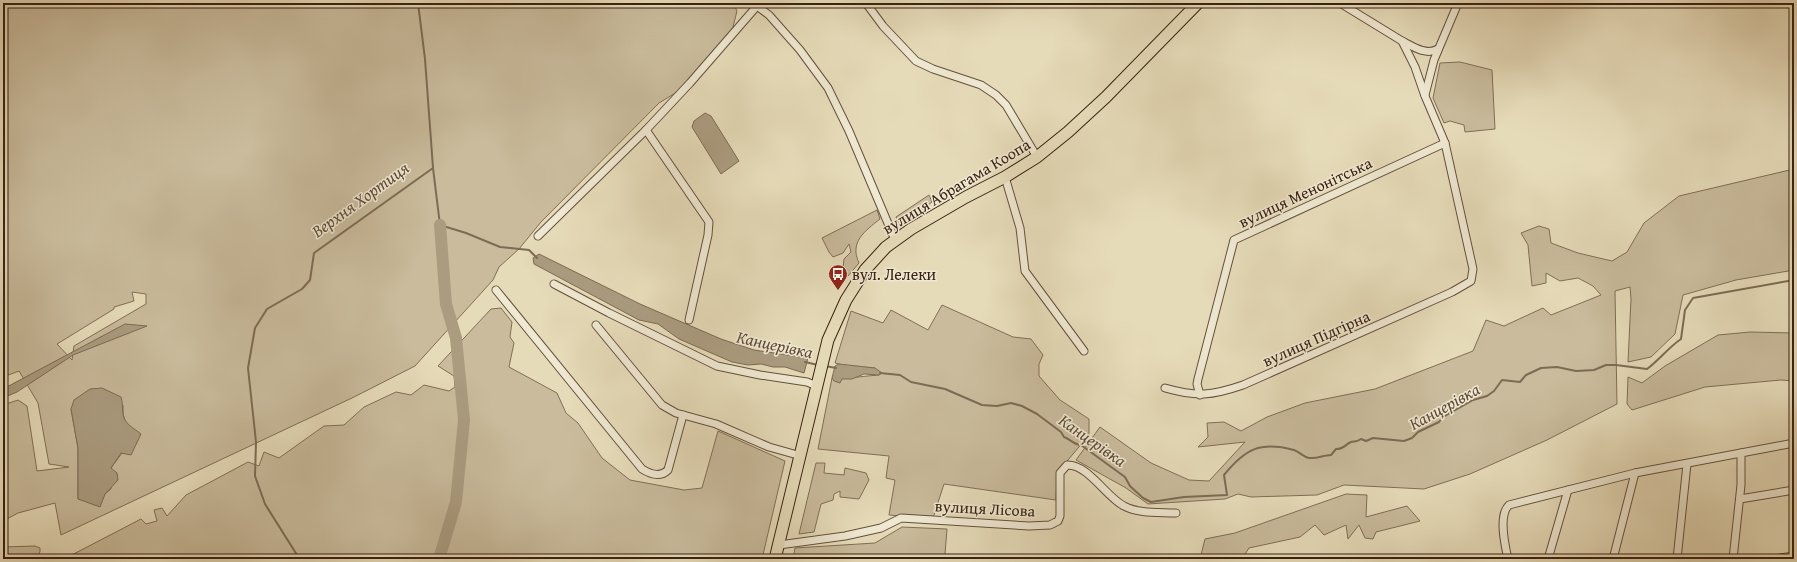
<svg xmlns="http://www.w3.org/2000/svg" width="1797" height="562" font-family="'Gentium Book Plus',serif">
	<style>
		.green { fill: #c9bb9c; stroke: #816e56; fill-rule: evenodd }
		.water { fill: #ab9c80; stroke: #7d6b54 }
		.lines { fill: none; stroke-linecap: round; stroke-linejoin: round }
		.stream { stroke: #7d6b54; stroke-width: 2 }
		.river { stroke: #ab9c80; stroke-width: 12 }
		.minor-casing { stroke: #64503b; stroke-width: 9 }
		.primary-casing { stroke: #392111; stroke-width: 13 }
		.minor { stroke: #efe8d2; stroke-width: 7 }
		.primary { stroke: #e6dbb9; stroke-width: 11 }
		.labels { text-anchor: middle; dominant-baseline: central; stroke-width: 3; stroke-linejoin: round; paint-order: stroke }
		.street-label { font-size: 16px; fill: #392111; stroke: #efe8d2 }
		.poi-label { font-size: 16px; fill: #392111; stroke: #efe8d2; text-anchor: start }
		.water-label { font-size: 17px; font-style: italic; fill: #614c38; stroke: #efe8d2 }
	</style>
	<rect width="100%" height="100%" fill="#e6dbb9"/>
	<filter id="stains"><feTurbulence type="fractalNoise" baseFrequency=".005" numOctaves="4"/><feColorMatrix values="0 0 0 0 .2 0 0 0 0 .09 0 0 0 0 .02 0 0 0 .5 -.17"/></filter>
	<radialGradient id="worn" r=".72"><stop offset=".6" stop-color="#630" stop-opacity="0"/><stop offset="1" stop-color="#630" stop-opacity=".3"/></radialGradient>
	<g class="green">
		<path d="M3,3h730l4,8 -6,24 -54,57 -18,11 -118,119 -22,27 -20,18 -6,13 -78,86 -61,31 -293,138 -6,-32 -37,10 -15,8v-116l15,-5 9,6 10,65 32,-4 -20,-3 -11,-61 -19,-32 -16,6zM132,292l14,2v10l-72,42 -2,14 -15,-16 57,-35v-2l20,-6zM123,405v9l3,9 -4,30 -11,15v21l-6,5 -4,8 -23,-3v-51l-7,-39z"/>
		<path d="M1460,62l32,8 3,59 -30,3 -1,-7 -14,-4 -6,2 -11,-25 7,-35z"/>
		<path d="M1794,169v101l-58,10 -53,15 -8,39 -24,23 -23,5 3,-63 -1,-12 -15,4 2,113 -70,36 -77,34 -46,15 -80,-4 -27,10 -66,2 -13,-3 -13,5 -77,5 -22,-16 -50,-28 24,-33 51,36 38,17 20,1 36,-39 -47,5 10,-10 -1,-14 17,-1 17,9 26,-14 38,-14 70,-14 98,-38 13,-31 18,6 39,-18 8,7 50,-20 -8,-9 -15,-8 -18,3 -14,-8v10l-14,3 -4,-41 -7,-12 18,-7 10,3 2,14 27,10 34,8 15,-9 17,-29 35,-27z"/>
		<path d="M929,195l3,7 -33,24 -3,-9z"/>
		<path d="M877,210l3,9c-15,12 -31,23 -21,44l-11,13 -5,-8 1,-9 7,-7 -2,-8 -6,9 -10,4 -4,-5 -7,-14z"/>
		<path d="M942,305l71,32 18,2 12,16 -4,9v12l21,24 29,19v16l-32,38 -1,27 -112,-16 -11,34 -44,-3 6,-35 -9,-2 3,-22 -71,-7 14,-71c16,1 31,-2 47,-3l-4,-7 -28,-2 -12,-3 16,-52 32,12 8,-13 37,20z"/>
		<path d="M501,308l11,14 -2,15 4,6 -5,24 48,26 9,20 12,10 24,35 28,22 54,10 18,-2 16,-57 67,30 -23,98h-698l77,-40 5,5 11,-3 -3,-11 8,-2 5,8 19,-21 62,-33 11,4 5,-14 15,6 45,-32 20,-1 20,-18 32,-15 15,3 13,-10 25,6 6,-4 -1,-11 -16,-10 53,-57z"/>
		<path d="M1750,332l44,1v48l-13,-1 -76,7 -73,23 -5,-6 1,-27 14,6 23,-17 53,-31z"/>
		<path d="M816,463h9l-1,10 20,2 1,-7 21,5 3,7 -10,19 -19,-2v-6l-6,3 -1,6 -12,4 -7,28 -15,2z"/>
		<path d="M1346,494l21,1 -1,22 41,-11 13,15 -44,11 -3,7 -8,-1 -6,-13 -11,14 -2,-14 -22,10 -9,-10 -15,12 -51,11 -7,11h-42l5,-20 30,-6z"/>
		<path d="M902,527l45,2 -2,25 -6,5h-146l2,-11 80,-5z"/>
		<path d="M35,546l5,2v4l-5,7h-32v-12z"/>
	</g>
	<g class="water">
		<path d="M705,113l6,3 28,45 -18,13 -29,-47 2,-6z"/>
		<path d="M539,254l101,50 81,35 33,11 54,8 -4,15 -19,-6h-12l-12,-3 -13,1 -16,-3 -53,-23 -21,-15 -19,-4 -105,-56 -1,-6z"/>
		<path d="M125,324l22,2 -74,29 -56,37 -14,6v-9z"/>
		<path d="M839,364l36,4 7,5 -3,2 -15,-1 -12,5h-10l-2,4 -6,-2 -2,-3 3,-12z"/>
		<path d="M102,388l19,9c2,6 1,11 2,17 1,10 11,14 18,20l-10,21 -10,-2 -10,15 6,5 1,7 -13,14 -5,13 -22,-8v-51l-7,-39 3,-9 16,-11z"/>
	</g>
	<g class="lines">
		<g class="stream">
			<path d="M433,168l7,57 26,8 34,14 29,3 8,8"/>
			<path d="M805,362l13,3"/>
			<path d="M825,366l11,2"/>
			<path d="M880,373l20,2 11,7 34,7 37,16 15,1 14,-3 11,3 15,8 24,18 3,5c6,2 10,8 17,8l44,32 5,9 13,12 8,4 33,-5 43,-2 -3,-20c21,-26 36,-34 70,-25 6,2 10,8 16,8 7,1 14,-3 21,-3l5,-6c9,0 8,-4 15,-7 4,-1 6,0 10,-3l5,2 7,-3 31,3 8,-3 6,-6 21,-10 4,-5 30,-17 14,-4 7,-5 8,-11 18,2 6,-7 15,-7 16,-1 19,4 18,-1 12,-5h10l31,4c12,-9 21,-21 34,-30l4,-29 8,-12 101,-18"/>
			<path d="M297,555l-32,-51 -10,-28 1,-34 -8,-74 7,-40 12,-19 35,-20 8,-9 4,-27 119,-85 -8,-109 -7,-56"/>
		</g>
		<path class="river" d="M439,559l17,-57 8,-82 -8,-82 -10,-34 -6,-79"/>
		<g class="minor-casing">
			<g id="minor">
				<path d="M866,3l17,23 33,35 17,8 48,16 15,10 10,10 31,52"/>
				<path d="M1402,41c10,5 24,15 36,8"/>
				<path d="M1425,95l9,-35 24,-57"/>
				<path d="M646,130l63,92 -1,13 -19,85"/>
				<path d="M1005,177l15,51 5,43 59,80"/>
				<path d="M538,236l108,-106 44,-47 67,-77 12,9 31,35 28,38 21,43 46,109"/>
				<path d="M554,284l55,29 108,53 43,9 47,7 10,4"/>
				<path d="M496,290l146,179c8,5 18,9 26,1l15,-55"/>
				<path d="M596,325l66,80 14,8 40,11 53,23 32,9"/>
				<path d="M1165,388c32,9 46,8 78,-3l209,-93 19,-11 2,-12 -28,-126 -20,-47 -10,-29 -13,-26 -62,-38"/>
				<path d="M1200,395l-3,-11 1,-5 36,-139 211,-97"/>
				<path d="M1740,499l54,-9"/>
				<path d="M779,545l66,-9 36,-8 20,-10 128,8 21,-1 8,-4 2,-5v-43l7,-8c21,-1 39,32 57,41 15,8 35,6 52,7"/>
				<path d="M1508,559c-3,-13 -10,-44 1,-54l126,-32 159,-30"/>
				<path d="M1548,559l20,-69"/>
				<path d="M1613,559l22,-86"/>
				<path d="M1677,559l10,-95"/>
				<path d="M1733,559l8,-74v-32"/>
				<path d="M1774,559l20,-3"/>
			</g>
		</g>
		<g class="primary-casing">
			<path id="primary" d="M775,559l53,-219 18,-40 19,-30 21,-23 25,-18 55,-32 39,-20 32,-20 31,-25 38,-35 92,-94"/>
		</g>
		<use href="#minor" class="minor"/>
		<use href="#primary" class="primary"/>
	</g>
	<defs>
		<g id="bus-pin" transform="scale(1)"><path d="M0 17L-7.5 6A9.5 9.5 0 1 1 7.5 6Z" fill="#8f2418" stroke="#efe8d2"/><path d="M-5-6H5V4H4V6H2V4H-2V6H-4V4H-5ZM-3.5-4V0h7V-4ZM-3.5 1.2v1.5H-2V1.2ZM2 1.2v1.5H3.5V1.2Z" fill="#fff"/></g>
	</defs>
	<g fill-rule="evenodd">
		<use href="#bus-pin" x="838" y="274"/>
	</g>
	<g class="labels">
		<g class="street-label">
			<text transform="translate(956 186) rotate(-31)">вулиця Абрагама Коопа</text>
			<text transform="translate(1305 192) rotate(-25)">вулиця Менонітська</text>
			<text transform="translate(1316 338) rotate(-24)">вулиця Підгірна</text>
			<text transform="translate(985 508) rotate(3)">вулиця Лісова</text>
		</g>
		<g class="poi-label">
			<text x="852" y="274">вул. Лелеки</text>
		</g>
		<g class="water-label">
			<text transform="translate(360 199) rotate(-36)">Верхня Хортиця</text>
			<text transform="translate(775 344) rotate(12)">Канцерівка</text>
			<text transform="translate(1444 406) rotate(-29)">Канцерівка</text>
			<text transform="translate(1093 440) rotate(35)">Канцерівка</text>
		</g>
	</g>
	<rect width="1797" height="562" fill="none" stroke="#e6dbb9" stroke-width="16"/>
	<rect x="4" y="4" width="1789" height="554" fill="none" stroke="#392111" stroke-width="2"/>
	<rect x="8" y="8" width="1781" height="546" fill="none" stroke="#392111"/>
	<rect width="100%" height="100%" filter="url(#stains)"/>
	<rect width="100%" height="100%" fill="url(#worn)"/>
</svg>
